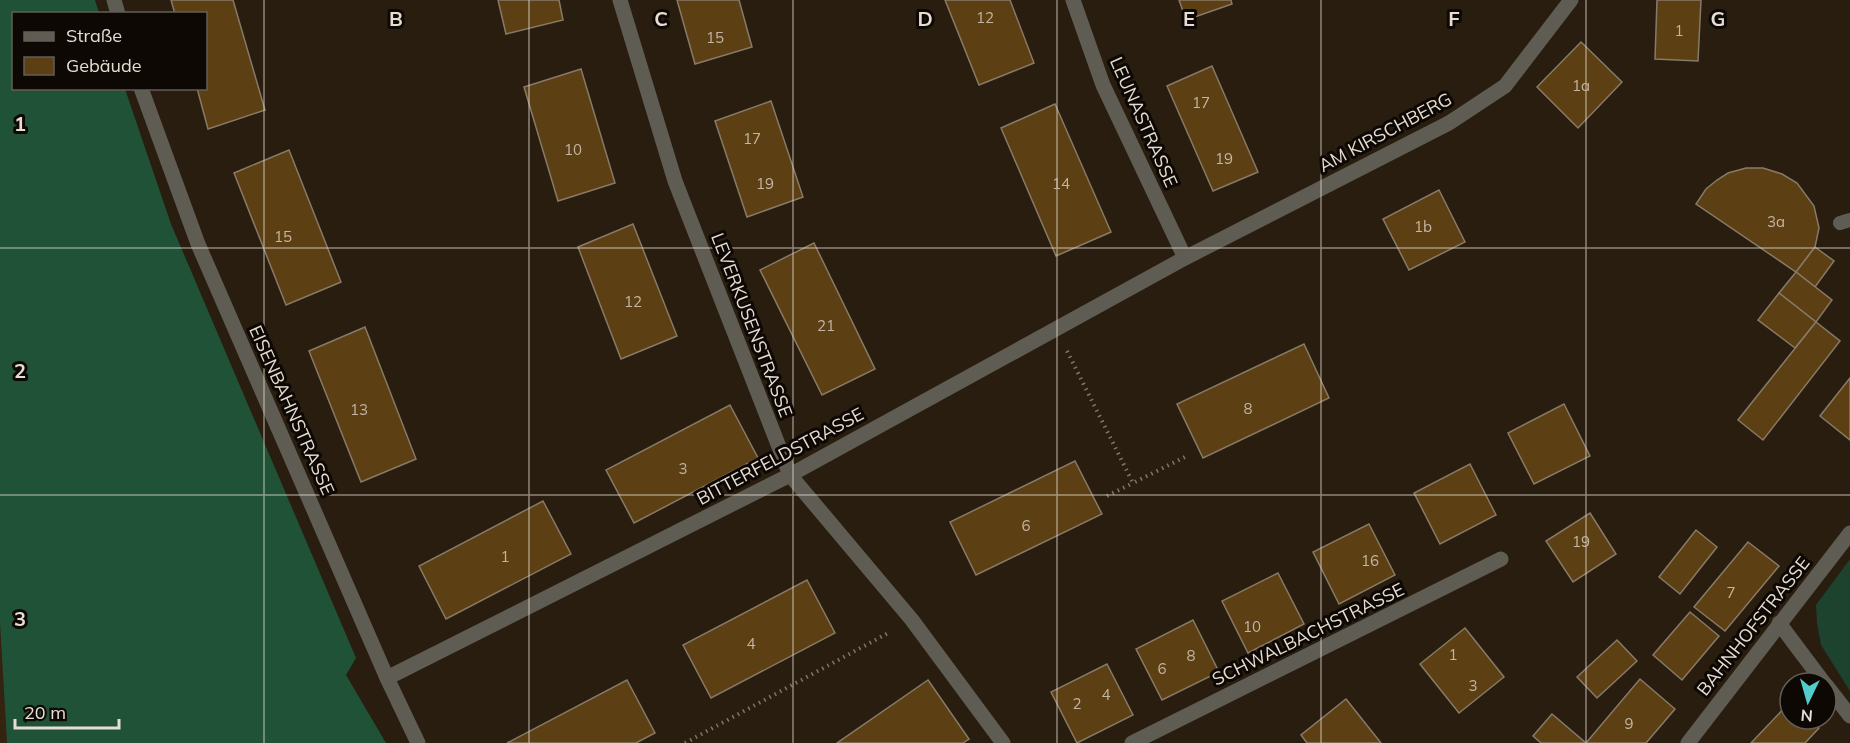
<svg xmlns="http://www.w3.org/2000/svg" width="1850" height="743" font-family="Mulish,sans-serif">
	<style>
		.built { fill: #34240f }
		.green { fill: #1d422e }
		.forest { fill: #205238 }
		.building { fill: #5c3f13; stroke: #887a68; stroke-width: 1.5 }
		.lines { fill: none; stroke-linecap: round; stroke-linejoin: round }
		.path { stroke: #7f7569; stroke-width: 4; stroke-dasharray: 1.5 4.5; stroke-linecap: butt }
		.service { stroke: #5f5c53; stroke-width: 14 }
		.minor { stroke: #5f5c53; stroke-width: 15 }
		.grid { fill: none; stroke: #e6ded4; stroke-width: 1.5; stroke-opacity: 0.55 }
		.labels { text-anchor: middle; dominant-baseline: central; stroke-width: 6; stroke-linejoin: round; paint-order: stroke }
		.number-label { font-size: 15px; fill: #c4b6a4 }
		.street-label { font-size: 18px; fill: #e6ded4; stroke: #0d0804 }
		.grid-label { font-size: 20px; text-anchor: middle; font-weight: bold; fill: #e6ded4; stroke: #0d0804; stroke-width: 6; stroke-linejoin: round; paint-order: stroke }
	</style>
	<rect width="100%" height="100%" fill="#281d0e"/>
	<path class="built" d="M0,623l7,120h-7z"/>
	<path class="green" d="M1850,559v132l-29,-46 -4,-22 -1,-18z"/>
	<path class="forest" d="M0,0h95l4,13 -85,1v74l111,1 46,135 185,434 -10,17 40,68h-379l-7,-120z"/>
	<g class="building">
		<path d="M171,0h62l32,110 -57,19 -11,-41h9v-74h-31z"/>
		<path d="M498,0h61l4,20 -57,14z"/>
		<path d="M677,0h62l13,47 -57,17z"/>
		<path d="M945,0h65l24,63 -55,22z"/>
		<path d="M1179,0h52l1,4 -46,16z"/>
		<path d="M1657,0h44l-3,61 -43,-2z"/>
		<path d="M1581,42l41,40 -44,46 -41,-41z"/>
		<path d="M1212,66l46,106 -45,19 -46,-105z"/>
		<path d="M581,69l34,114 -57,18 -34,-114z"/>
		<path d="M771,101l32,96 -56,20 -32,-96z"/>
		<path d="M1055,104l56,128 -55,24 -55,-128z"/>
		<path d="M289,150l52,132 -55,23 -52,-132z"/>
		<path d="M1746,168h17l19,6 15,9 17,23 5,22 -4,19 -19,25 -100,-68 10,-15 11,-9 11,-7z"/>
		<path d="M1439,190l26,52 -56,28 -26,-51z"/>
		<path d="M633,224l44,112 -56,23 -43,-112z"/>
		<path d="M814,243l61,126 -53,26 -62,-125z"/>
		<path d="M1815,247l19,14 -19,26 -19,-15z"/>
		<path d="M1796,272l36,28 -16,22 -37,-29z"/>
		<path d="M1779,293l37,29 -21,26 -37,-28z"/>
		<path d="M1816,322l24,19 -77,99 -25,-20z"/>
		<path d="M365,327l51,132 -55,23 -52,-131z"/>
		<path d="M1304,344l25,54 -126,60 -26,-54z"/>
		<path d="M1850,378v62l-30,-24z"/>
		<path d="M1564,404l26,52 -56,28 -26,-51z"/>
		<path d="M730,405l28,53 -124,65 -28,-53z"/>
		<path d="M1075,461l27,53 -126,61 -26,-53z"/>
		<path d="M1470,464l26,51 -56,29 -26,-51z"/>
		<path d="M543,501l28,53 -125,65 -27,-53z"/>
		<path d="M1590,513l26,41 -43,28 -27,-41z"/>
		<path d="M1369,524l26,51 -56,29 -26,-52z"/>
		<path d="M1696,530l21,17 -37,47 -21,-17z"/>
		<path d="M1748,542l31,24 -54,65 -31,-24z"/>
		<path d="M1278,573l26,51 -56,29 -26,-52z"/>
		<path d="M807,580l28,53 -124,65 -28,-53z"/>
		<path d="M1690,612l29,24 -37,44 -29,-25z"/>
		<path d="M1193,620l26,52 -57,28 -26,-51z"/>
		<path d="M1465,628l39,49 -45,36 -39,-49z"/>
		<path d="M1617,640l20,21 -40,37 -20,-21z"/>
		<path d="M1107,664l26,51 -56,28 -26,-51z"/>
		<path d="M1640,679l35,30 -29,34h-60z"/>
		<path d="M627,680l28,53 -19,10h-129z"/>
		<path d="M928,680l41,59 -6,4h-126z"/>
		<path d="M1346,699l35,44h-74l-6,-8z"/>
		<path d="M1790,702v17h19l10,9 -14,15h-54z"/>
		<path d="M1552,714l34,29h-45l-8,-7z"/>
	</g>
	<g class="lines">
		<g class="path">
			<path d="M1067,351l66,132 54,-27"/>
			<path d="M1107,496l26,-13"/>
			<path d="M685,743l205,-111"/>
		</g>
		<path class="service" d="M1840,223l10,-3"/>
		<g class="minor">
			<path d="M114,0l4,14"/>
			<path d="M620,0l55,181 115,294 122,145 91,123"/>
			<path d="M1073,0l30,85 82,173"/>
			<path d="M141,88l57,156 189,434 31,65"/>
			<path d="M1779,623l45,60"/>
			<path d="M387,678l403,-203 395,-217 264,-135 56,-37 66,-86"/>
			<path d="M1826,685l24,31"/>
			<path d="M1132,743l369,-184"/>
			<path d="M1688,743l162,-210"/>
		</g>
	</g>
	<path class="grid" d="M264,0v743M529,0v743M793,0v743M1057,0v743M1321,0v743M1586,0v743M0,248h1850M0,495h1850"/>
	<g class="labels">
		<g class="number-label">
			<text x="985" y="17">12</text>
			<text x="1679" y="30">1</text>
			<text x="715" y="37">15</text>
			<text x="1581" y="85">1a</text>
			<text x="1201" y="102">17</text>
			<text x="752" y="138">17</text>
			<text x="573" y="149">10</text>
			<text x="1224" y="158">19</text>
			<text x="765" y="183">19</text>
			<text x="1061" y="183">14</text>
			<text x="1776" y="221">3a</text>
			<text x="1423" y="226">1b</text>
			<text x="283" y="236">15</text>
			<text x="633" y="301">12</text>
			<text x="826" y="325">21</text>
			<text x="1248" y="408">8</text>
			<text x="359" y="409">13</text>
			<text x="683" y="468">3</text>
			<text x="1026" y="525">6</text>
			<text x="1581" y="541">19</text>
			<text x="505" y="556">1</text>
			<text x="1370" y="560">16</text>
			<text x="1731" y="592">7</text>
			<text x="1252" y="626">10</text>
			<text x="751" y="643">4</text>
			<text x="1453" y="654">1</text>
			<text x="1191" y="655">8</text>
			<text x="1162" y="668">6</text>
			<text x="1473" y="685">3</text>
			<text x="1106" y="694">4</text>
			<text x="1077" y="703">2</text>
			<text x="1629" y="723">9</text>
		</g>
		<g class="street-label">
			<text transform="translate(1144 122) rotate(66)">LEUNASTRASSE</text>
			<text transform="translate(1385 132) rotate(-28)">AM KIRSCHBERG</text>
			<text transform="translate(752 325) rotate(69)">LEVERKUSENSTRASSE</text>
			<text transform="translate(292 410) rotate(66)">EISENBAHNSTRASSE</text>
			<text transform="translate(780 456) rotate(-28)">BITTERFELDSTRASSE</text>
			<text transform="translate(1753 626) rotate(-52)">BAHNHOFSTRASSE</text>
			<text transform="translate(1308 634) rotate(-26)">SCHWALBACHSTRASSE</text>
		</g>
	</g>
	<g class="grid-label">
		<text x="396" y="26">B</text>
		<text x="661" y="26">C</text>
		<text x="925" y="26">D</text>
		<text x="1189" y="26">E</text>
		<text x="1454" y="26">F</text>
		<text x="1718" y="26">G</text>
		<text x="20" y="131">1</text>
		<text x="20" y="378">2</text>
		<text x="20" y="626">3</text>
	</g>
	<rect x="12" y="12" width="195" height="78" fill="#0d0804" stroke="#645e57" stroke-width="1.5"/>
	<rect x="24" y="32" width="30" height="9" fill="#5f5c53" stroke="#645e57" stroke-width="1.5"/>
	<text x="66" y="42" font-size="18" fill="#e6ded4">Straße</text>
	<rect x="24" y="57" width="30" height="18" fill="#5c3f13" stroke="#645e57" stroke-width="1.5"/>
	<text x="66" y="72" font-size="18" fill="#e6ded4">Gebäude</text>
	<g transform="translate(1808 701) rotate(185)"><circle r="28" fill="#0d0804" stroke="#645e57" stroke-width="1.5"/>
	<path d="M0-4.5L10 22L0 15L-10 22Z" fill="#52cdcc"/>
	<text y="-9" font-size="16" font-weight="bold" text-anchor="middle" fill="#e6ded4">N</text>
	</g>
	<path d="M15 719v9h104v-9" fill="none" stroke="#e6ded4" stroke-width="3"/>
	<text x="24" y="719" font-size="18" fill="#e6ded4" stroke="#0d0804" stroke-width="4.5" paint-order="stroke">20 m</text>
</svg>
